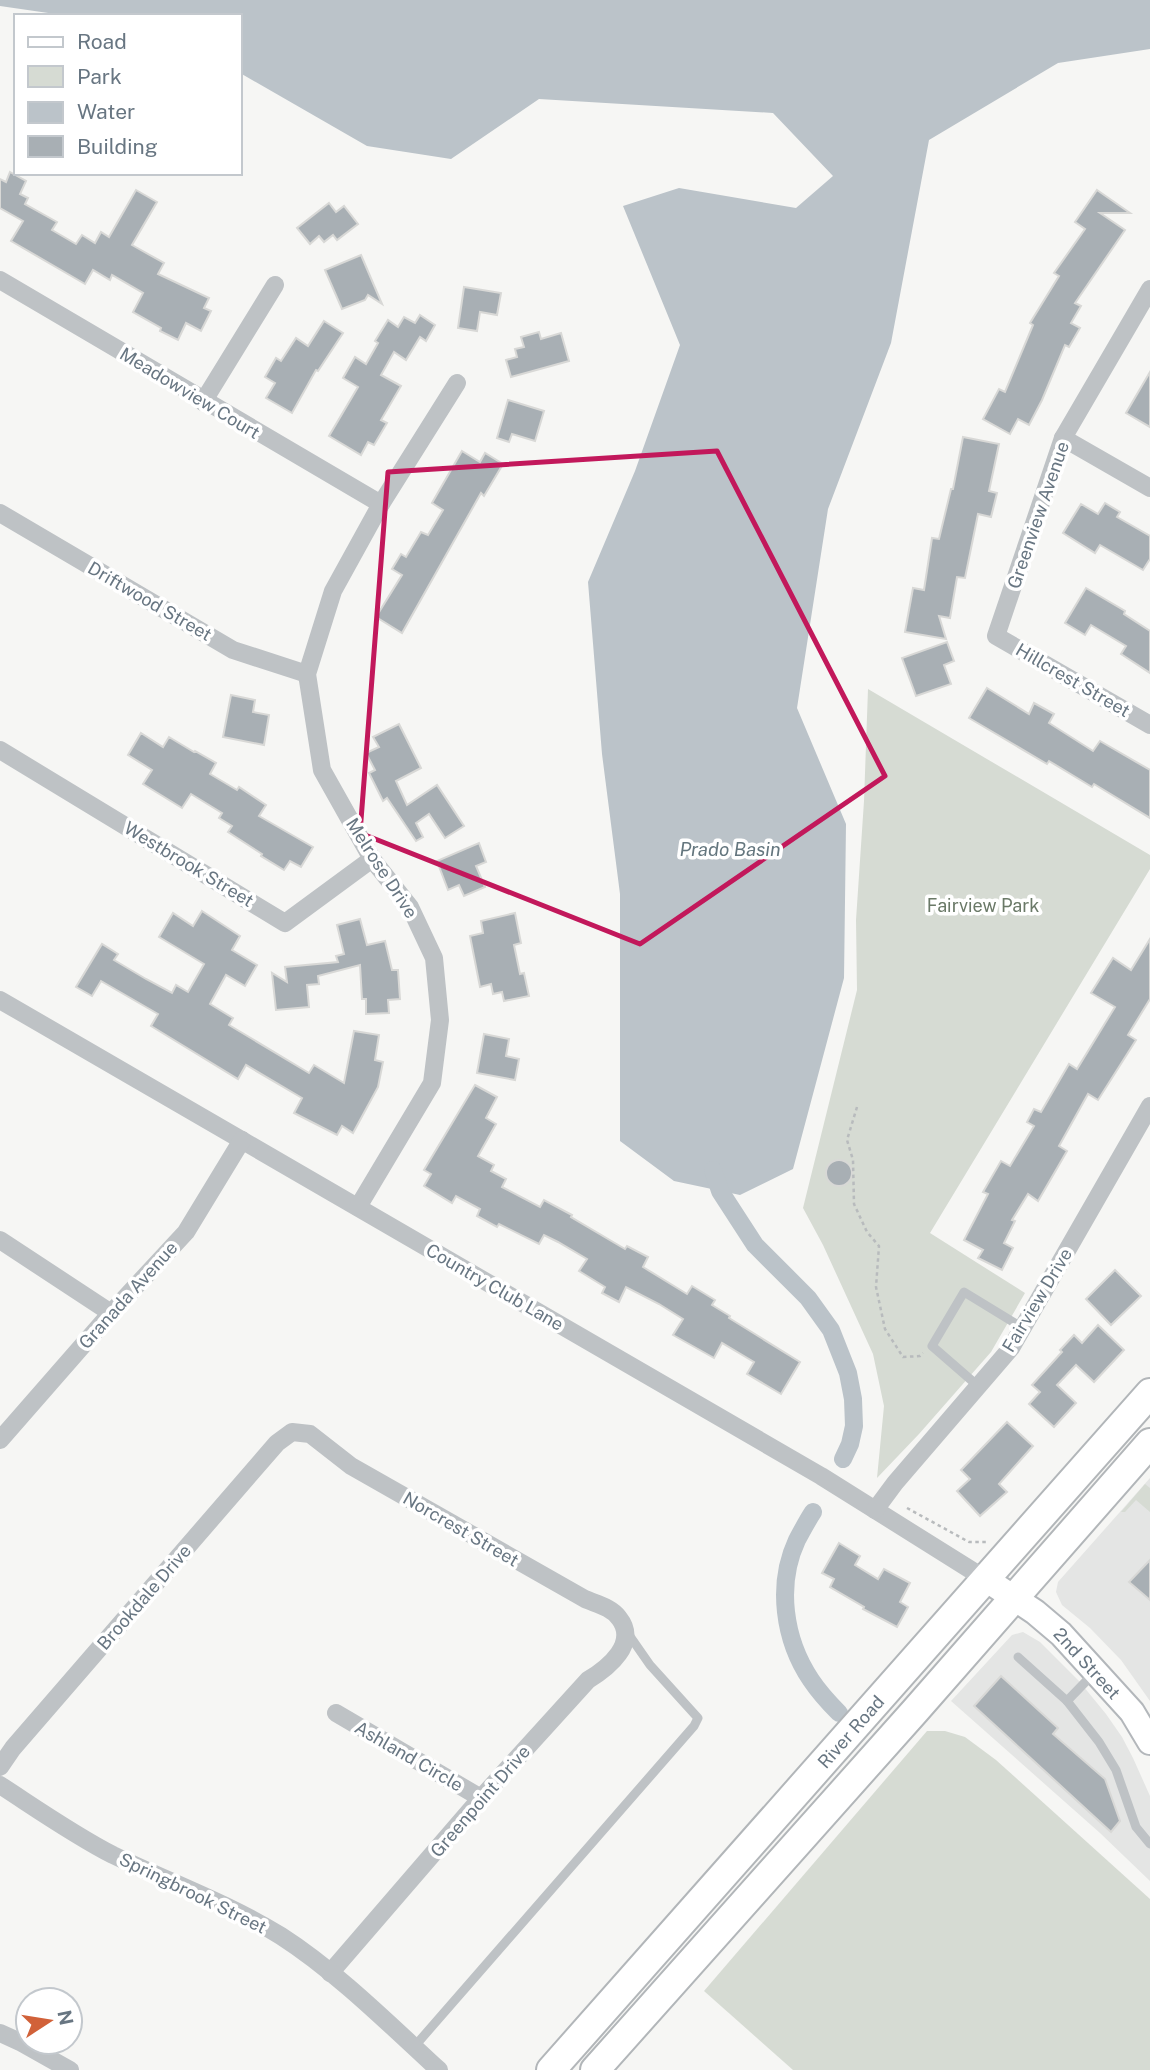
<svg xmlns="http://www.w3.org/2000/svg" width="1150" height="2070" font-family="'Public Sans',sans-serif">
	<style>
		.built { fill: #e4e5e4 }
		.green { fill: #d6dbd3 }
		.water { fill: #bbc3c9 }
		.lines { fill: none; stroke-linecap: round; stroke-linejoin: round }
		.canal { stroke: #bbc3c9; stroke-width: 18 }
		.building { fill: #a8afb4; stroke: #d8d8d6; stroke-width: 2 }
		.secondary-casing { stroke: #b3b7bb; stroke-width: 28 }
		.primary-casing { stroke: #b2b6b9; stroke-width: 32 }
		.path { stroke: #b8bbbd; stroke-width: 2.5; stroke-dasharray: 3.5 3.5; stroke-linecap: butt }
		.lane { stroke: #bec2c5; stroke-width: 9 }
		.street { stroke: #bec2c5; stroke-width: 18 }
		.secondary { stroke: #fff; stroke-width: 24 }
		.primary { stroke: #fff; stroke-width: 28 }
		.marked { fill: none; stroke: #c2185b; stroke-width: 5; stroke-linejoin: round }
		.labels { text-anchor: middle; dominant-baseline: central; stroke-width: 7; stroke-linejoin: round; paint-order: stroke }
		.street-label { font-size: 18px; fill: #687682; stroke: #fff }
		.park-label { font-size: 18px; fill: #6a7967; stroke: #fff }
		.water-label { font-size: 19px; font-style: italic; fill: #64767e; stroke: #fff }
	</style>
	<rect width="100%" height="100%" fill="#f6f6f4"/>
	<g class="built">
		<path d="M1150,1478v223l-29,-41 -31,-32 -28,-23 -6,-13 2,-10z"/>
		<path d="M1023,1632l17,10 39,39 27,33 16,23 11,21 17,38v85l-50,-48 -149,-132 61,-66z"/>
	</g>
	<g class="green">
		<path d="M868,689l282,166v14l-220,364 95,60 -34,59 -72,82 -42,44 7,-72 -11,-52 -50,-109 -20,-37 54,-218 -1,-70 8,-119z"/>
		<path d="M1145,1484l5,4v24l-14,-12 -11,12h-4z"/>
		<path d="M927,1731h18l20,6 31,23 154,139v171h-357l-89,-79z"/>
	</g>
	<path class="water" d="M0,0h1150v49l-92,14 -129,77 -38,203 -63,166 -31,199 49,116 -2,154 -51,191 -53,26 -66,-14 -54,-40v-247l-18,-140 -14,-172 47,-111 45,-126 -57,-139 56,-18 117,20 37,-32 -60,-63 -234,-14 -88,60 -84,-13 -127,-73v-57h-171l-69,-10z"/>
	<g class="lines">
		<g class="canal">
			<path d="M713,1170l7,21 35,54 53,53 23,32 17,43 5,26 1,27 -4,18 -7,15"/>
			<path d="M813,1512c-6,9 -11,19 -16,28 -21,45 -13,100 14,140 8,12 18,23 28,33"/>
		</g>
	</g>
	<g class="building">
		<path d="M10,172l16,9 -6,13 8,4 -3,6 32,18 -5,8 24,14 6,-9 13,8 6,-11 8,5 27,-47 21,12 -25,43 32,18 -6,11 51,24 -5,10 7,3 -10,20 -15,-8 -8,17 -18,-9 1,-3 -28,-16 10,-19 -31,-18 -2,5 -17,-10 -8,14 -74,-43 12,-20 -23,-13v-29l6,3z"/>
		<path d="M1097,190l33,23h-30l25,17 -50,73 6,3 -10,17 9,5 -11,19 -4,-2 -23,55 -13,25 -11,-6 -8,15 -27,-15 16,-30 6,3 28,-67 -3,-2 29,-47 -5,-3 31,-44 -10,-7z"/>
		<path d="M329,203l7,9 8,-6 14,18 -21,16 -4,-5 -9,7 -5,-6 -9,8 -13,-16z"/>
		<path d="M361,255l21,49 -14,-9 -3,5 -23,9 -17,-39z"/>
		<path d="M464,287l37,6 -4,22 -17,-3 -3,19 -19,-3z"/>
		<path d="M420,315l15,10 -9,16 -6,-4 -14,23 -12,-8 -13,23 20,11 -20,34 6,3 -13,22 -6,-3 -7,13 -32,-19 29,-49 -15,-9 12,-21 11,7 12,-21 -3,-2 13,-21 10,7 6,-10 11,6z"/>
		<path d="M324,321l19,12 -25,38 -2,-1 -24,43 -26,-15 9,-15 -10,-6 11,-19 5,3 15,-23 12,8z"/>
		<path d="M539,332l2,7 20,-6 8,28 -58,16 -5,-17 11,-3 -2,-8 9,-2 -3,-10z"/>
		<path d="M1150,372v55l-24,-14z"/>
		<path d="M508,400l36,11 -9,30 -23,-7 -3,8 -12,-4z"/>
		<path d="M963,437l36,7 -10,47 8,2 -6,24 -13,-3 -13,64 -8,-1 -7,41 -11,-2 7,23 -41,-7 8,-44 11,2 8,-52 7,1 12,-50h2z"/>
		<path d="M462,451l18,11 5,-9 18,11 -19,32 -3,-3 -79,140 -26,-16 26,-42 -10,-6 9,-15 5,3 15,-25 7,3 15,-25 -11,-7z"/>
		<path d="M1105,503l15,9 -3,5 33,19v23l-7,11 -43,-25 -5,8 -32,-20 18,-29 17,10z"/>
		<path d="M1086,588l39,23 -1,3 26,17v42l-29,-19 5,-8 -35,-21 -6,10 -20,-12z"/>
		<path d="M947,642l7,19 -10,4 7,19 -35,12 -14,-38z"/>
		<path d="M987,688l42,26 5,-11 20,11 -5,9 44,28 7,-10 50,29v48l-56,-34 -2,3 -43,-26 -2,3 -78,-46z"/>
		<path d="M231,695l24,5 -2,12 16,3 -5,30 -41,-8z"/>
		<path d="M399,724l22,44 -25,13 11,24 30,-20 27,41 -19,12 -16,-24 -13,9 7,14 -7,4 -29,-43 -4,3 -14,-28 6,-3 -9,-17 13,-6 -6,-10z"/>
		<path d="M141,733l22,14 6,-10 25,15 1,-1 21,12 -6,11 27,16 2,-3 27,18 -7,11 54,31 -12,20 -11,-6 -6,9 -23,-14 1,-2 -34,-22 4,-6 -13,-8 3,-5 -31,-19 -9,14 -39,-24 9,-14 -24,-15z"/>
		<path d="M479,843l7,19 -10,4 9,21 -21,9 -5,-11 -11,5 -11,-29z"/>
		<path d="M202,911l38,25 -8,14 25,15 -12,21 -19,-11 -16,29 23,14 -4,7 80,48 5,-8 30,18 10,-52 25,4 -4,25 8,2 -5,25 -25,46 -11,-7 -5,9 -43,-22 8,-15 -56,-33 -8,14 -87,-53 7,-12 -57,-33 -9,15 -16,-9 26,-43 16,10 -4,6 32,19 26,14 4,-8 12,7 16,-28 -45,-27 14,-24 20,13z"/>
		<path d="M515,913l6,30 -7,2 6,29 4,-1 5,23 -25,5 -2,-9 -9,2 -2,-10 -11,3 -10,-51 13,-3 -2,-12z"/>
		<path d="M360,919l7,26 18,-4 7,29h6l2,29 -12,1 1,13 -23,1v-15h-4l-2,-34 -42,11 1,8 -12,1 2,22 -33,3 -4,-37 15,9 -2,-15 53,-5 -2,-6 8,-2 -7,-29z"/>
		<path d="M1150,939v60l-22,36 8,5 -38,60 -10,-6 -29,52 8,5 -29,50 -10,-7 -16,26 3,1 -11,22 9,5 -11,22 -24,-12 5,-8 -19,-10 24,-46 -5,-2 18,-31 9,5 24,-40 -7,-4 7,-13 7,3 28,-48 8,5 38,-62 -24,-14 22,-35 18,12z"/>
		<path d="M484,1034l25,5 -3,17 13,3 -4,21 -38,-7z"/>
		<path d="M475,1085l22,12 -11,21 10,6 -18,32 16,9 -3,6 15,8 -4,8 38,20 4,-7 28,15 -1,2 54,32 2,-3 21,11 -5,10 44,27 5,-8 23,14 -3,5 18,11 -1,2 71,44 -19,32 -34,-20 7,-12 -32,-19 -8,15 -41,-23 10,-16 -24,-15 -33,-17 -7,15 -17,-9 3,-6 -26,-16 8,-12 -29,-17 -14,-7 -5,9 -40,-20 -2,3 -20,-11 3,-7 -24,-13 -4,7 -28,-17 7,-12 -7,-4z"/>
		<circle cx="839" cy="1173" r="13"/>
		<path d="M1115,1270l26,26 -30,29 -25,-26z"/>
		<path d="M1098,1325l26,25 -30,32 -18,-17 -19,20 19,18 -22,24 -25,-23 11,-12 -8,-7 30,-33 -2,-2 14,-15 8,8z"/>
		<path d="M1007,1422l26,24 -34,38 8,8 -27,24 -23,-25 13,-12 -9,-9z"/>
		<path d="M839,1543l21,13 -5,9 23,14 6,-10 26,14 -10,19 8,5 -11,20 -34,-18 1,-2 -34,-20 4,-8 -12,-6z"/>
		<path d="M1150,1560v40l-21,-18z"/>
		<path d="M1001,1676l57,52 -5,6 52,45 15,42 -9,11 -137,-126z"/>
	</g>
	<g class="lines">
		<g class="secondary-casing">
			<g id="secondary">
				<path id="s1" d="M987,1580l48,32 26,22 71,78 18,30"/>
			</g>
		</g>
		<g class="primary-casing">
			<g id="primary">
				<path id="s2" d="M551,2070l599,-677"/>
				<path d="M595,2070l320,-359 235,-268"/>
			</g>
		</g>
		<g class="path">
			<path d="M857,1107l-10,33 6,20 1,44 13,28 12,14 -3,41 9,42 18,28 17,-1 3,-3"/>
			<path d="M907,1508l62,34h18"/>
		</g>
		<g class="lane">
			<path d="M978,1386l-46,-40 32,-54 59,36"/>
			<path d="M1018,1657l49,44 32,41 17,28 20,57 14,17"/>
			<path d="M1067,1701l28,-29"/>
			<path d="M414,2047l280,-321 4,-8 -48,-53 -23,-33"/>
		</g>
		<g class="street">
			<path d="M0,280l381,224"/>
			<path d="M1150,289l-87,149 -67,198 154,89"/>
			<path d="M203,402l72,-117"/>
			<path d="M1063,438l87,50"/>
			<path d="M0,513l233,137 74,24"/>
			<path d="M0,750l285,173 87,-64"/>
			<path d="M0,1000l821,476 166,104"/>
			<path d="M358,1207l74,-124 8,-63 -6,-62 -24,-51 -38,-48 -50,-89 -15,-96 26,-83 48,-87 76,-121"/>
			<path d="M0,1240l111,73"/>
			<path d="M0,1440l111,-127 75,-81 56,-92"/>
			<path d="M875,1510l20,-27 116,-135 139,-242"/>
			<path d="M336,1713l145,85"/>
			<path d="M0,1767l13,-19 264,-305 15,-11 18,2 41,32 234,133c11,5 26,8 34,19 20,25 -11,50 -31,62l-107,118 -151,175"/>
			<path d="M0,1785c37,24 74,50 113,70 56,27 115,48 168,81 56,36 109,89 158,134"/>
			<path d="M0,2033l20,9 50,28"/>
		</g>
		<use href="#secondary" class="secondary"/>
		<use href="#primary" class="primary"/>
	</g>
	<path class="marked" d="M717,451l168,325 -245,168 -280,-111 28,-361z"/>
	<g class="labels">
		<g class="street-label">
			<text transform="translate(190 393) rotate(31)">Meadowview Court</text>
			<text transform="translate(1038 515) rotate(-71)">Greenview Avenue</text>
			<text transform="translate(150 601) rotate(30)">Driftwood Street</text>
			<text transform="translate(1073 680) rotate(30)">Hillcrest Street</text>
			<text transform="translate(189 864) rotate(31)">Westbrook Street</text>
			<text transform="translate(382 868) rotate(57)">Melrose Drive</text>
			<text transform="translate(495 1287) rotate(30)">Country Club Lane</text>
			<text transform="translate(128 1295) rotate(-48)">Granada Avenue</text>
			<text transform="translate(1037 1300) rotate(-59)">Fairview Drive</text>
			<text transform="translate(461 1529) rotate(30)">Norcrest Street</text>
			<text transform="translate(144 1597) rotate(-49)">Brookdale Drive</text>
			<text stroke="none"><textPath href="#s1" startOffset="131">2nd Street</textPath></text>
			<text stroke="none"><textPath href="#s2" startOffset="452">River Road</textPath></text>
			<text transform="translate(409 1756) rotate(30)">Ashland Circle</text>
			<text transform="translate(480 1801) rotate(-49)">Greenpoint Drive</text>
			<text transform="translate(193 1893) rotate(26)">Springbrook Street</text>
		</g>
		<g class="park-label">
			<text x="983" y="905">Fairview Park</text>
		</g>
		<g class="water-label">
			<text x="730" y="849">Prado Basin</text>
		</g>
	</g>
	<rect x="14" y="14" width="228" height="161" fill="#ffffff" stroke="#c3c8cd" stroke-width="2"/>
	<rect x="28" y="37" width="35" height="10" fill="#ffffff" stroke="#c3c8cd" stroke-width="2"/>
	<text x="77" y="49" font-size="21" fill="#687682">Road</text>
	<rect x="28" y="66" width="35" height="21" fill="#d6dbd3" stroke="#c3c8cd" stroke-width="2"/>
	<text x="77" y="84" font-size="21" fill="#687682">Park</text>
	<rect x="28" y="102" width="35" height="21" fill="#bbc3c9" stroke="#c3c8cd" stroke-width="2"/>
	<text x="77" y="119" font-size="21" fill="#687682">Water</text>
	<rect x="28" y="136" width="35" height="21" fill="#a8afb4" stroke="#c3c8cd" stroke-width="2"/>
	<text x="77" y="154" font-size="21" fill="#687682">Building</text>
	<g transform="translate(49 2021) rotate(78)"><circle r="33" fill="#ffffff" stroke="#c3c8cd" stroke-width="2"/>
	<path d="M0-5L12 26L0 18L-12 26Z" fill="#d16139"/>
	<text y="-10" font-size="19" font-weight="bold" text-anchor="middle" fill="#687682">N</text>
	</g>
</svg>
